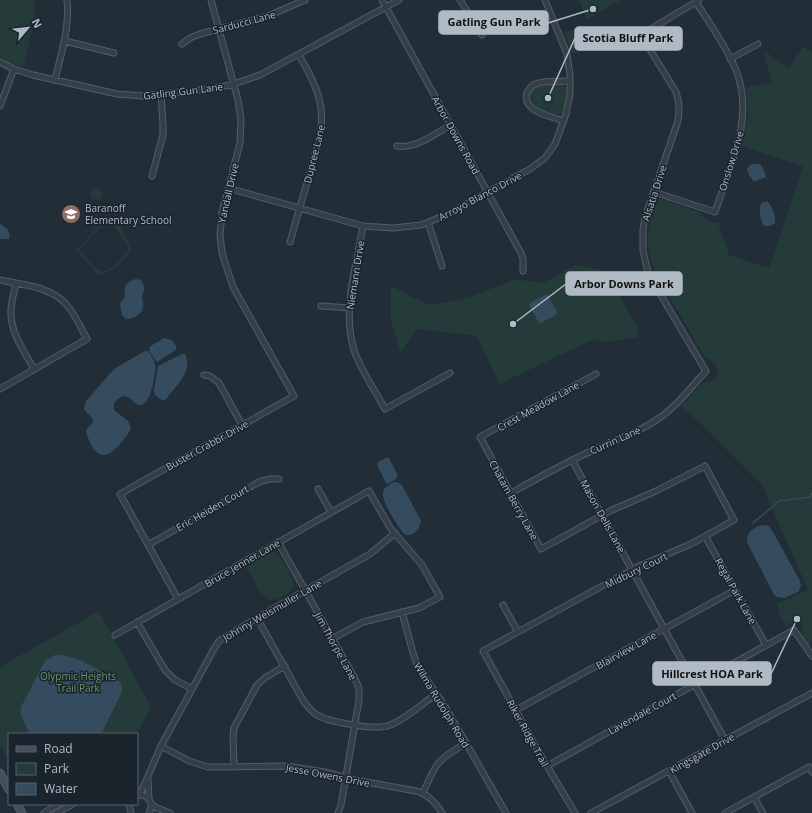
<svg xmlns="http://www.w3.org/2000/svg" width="812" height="813" viewBox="0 0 812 813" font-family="'Open Sans',sans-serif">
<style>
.green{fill:#243b3a;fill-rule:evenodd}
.water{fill:#354c5f}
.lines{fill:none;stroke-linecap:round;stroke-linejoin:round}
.stream{stroke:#354c5f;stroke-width:1.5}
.street-casing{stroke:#535d66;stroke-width:7}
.secondary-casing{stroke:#535d66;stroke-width:9}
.street{stroke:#353f49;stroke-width:5}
.secondary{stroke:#434f5c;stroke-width:7}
.labels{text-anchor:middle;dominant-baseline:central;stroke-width:3;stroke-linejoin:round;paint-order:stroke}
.street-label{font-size:10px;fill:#b0bac5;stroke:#1a242d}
.poi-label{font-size:10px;fill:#b0bac5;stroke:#1a242d;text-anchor:start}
.park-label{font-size:10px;fill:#68956d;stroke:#1a242d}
.leader{fill:none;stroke:#b0bac5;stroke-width:1.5}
.callout-dot{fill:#b0bac5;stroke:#1a242d;stroke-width:1.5}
.callout{fill:#b0bac5;stroke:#b0bac5;stroke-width:1.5}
.callout-label{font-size:11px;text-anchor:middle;font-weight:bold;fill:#111}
</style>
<rect width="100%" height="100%" fill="#212e38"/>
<path class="green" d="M0,0H35L34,20L24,67L11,63L0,56Z
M579,0H621L587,19Z
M577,27L586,50L572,54L564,33Z
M804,46L812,53V643L809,645C807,643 804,639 803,637C800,629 806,619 791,622L787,627L780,616L777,604L808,590L762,485L699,422L681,406L702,383L710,382L716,377L718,372L716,365L711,360L705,357L659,280L651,261L648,244V234L650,221L657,201L661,199L701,213L710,223H718L729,255L769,268L803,166L742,146L748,117L746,88L772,83L763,53L765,51L788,69Z
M539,85H563L566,88L563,112L557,115C543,110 533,111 530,94L535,87Z
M94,188H99L103,193V195L99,199L93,200L90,195V192Z
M110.5 209a4.5 4.5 0 1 1 9 0a4.5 4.5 0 1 1-9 0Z
M110,216L114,218L129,242L130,246V251C125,260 110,274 99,275L76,250L105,219ZM108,220L111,221L127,245L128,250C123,259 111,271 101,272L95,268L79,250Z
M576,265L606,271L637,327L638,337L605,342L592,340L499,384L477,336L418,329L400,352L391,321V286L428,305L468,298L513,280L533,281L543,283Z
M272,552L278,554L292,578L293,585C289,594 281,599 271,600L260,592L246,567Z
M99,611L151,707L136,734H9V761L0,745V667Z"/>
<path class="water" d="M751,164H760L764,170L766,177L754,182L749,175L747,169Z
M767,201C773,208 776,214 775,223L770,226H764C760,219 759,211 761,203Z
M0,224C7,228 11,231 9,239H0Z
M135,279L141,280C147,289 143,290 142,298C142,301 144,304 143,307C142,315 133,319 126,319L122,315L120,303L125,297C124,286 125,284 135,279Z
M545,295H548L557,312L556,315L540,323H539L529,305L530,303Z
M164,338L172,340L176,346V350L157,362L150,353L149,347Z
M145,351H148C150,355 155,360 155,365C156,374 151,403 141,405C132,407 129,386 114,403V410L128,421L131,428C129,434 124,439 120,444C102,465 93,453 86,432C86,427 92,426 93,422C93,415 87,415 84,409L86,401L114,369Z
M182,354H185C194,371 175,387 166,399L163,401L155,395L154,390L158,366Z
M386,458H389L398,476L396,479L388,484L386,483L377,465L378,462Z
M394,482L399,483L402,485L421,521C419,530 413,538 404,534C398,527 381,501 383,492C384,487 390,484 394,482Z
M764,525L769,526L773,532L800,581L801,586L798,592L785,598L776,597L773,593L747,542C746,532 755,526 764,525Z
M55,655C73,653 103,673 120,682L122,687V692L101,734H30L21,715V707L45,661Z"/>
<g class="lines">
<path class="stream" d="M753,523L779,501L810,497L812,493"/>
<g class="street-casing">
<path id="street" d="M382,0L521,253L523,258V271
M460,0L482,35
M65,41L114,53
M182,44L190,38L200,34L268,16L305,0
M730,59L758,44
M0,62L14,69L33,75L117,94L143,96L211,89L234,84L260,75L399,0
M55,80C61,53 70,28 67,0
M0,106L14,69
M563,121C551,116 522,112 527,93C529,89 532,85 536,84C544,80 561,82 570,81
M397,146C416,149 434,134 451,125
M152,176L163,135V125L161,94
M228,188L363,226L393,228L421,225L446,215L530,169L545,158L555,144L566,114L570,93V75L567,54L545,0
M654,192L715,212C730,167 755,118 736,70C726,46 710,24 696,2
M428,222L442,266
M363,226C356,266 342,311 354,350C361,371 375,390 385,409L450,373
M290,242L320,137C326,103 315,83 299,55
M0,280C22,285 50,286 66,304C75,314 81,328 87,339L0,389
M16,284C14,293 11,302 11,311C10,332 24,351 34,369
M321,306L349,308
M204,375L210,376L219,383L242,425
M572,460L725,740
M318,489L331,512
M511,493C536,479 561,465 587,453C613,440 643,432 666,413C681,401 693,385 706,371L653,282L648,272L643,251V230L645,217L677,124C680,113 680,103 676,92L641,35L699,0
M705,536L766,645
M278,542L354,677L359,688V700L341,805L338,813
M148,545L259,482L270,479H279
M178,599L120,494L294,396L233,287L222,253L220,235L222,212L240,143L241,119L238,100L211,0
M503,605L518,632
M402,612L413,653L418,667L446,708L506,813
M257,618L304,702C308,707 312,712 317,715C329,722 374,730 387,726C402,722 423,703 436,694
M137,622L165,670L175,680L192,689
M115,635L369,491L391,529L422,565L440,597L419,608L363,622L332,639
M516,710L735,590
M161,746L189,761L208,767L286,766L325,772L355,780L416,791C428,794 435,802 442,813
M547,766L612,730L794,630L812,656
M234,767L233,736L234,728L257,685L266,677L285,666
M669,771L692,813
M148,779L149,799
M423,793C436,763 437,760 466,743
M137,795L142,790L161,746L215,647L219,641L257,618L370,554L395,533
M137,795C148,794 155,803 149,813
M754,797L763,813
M129,804L131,813
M151,804L157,808L170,813
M44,813L59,804
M56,813L73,804
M575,813L537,749L483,651L637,567L691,544L734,520L705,466L656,491L610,511L541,549L480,437L596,374
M591,813L812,693
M725,813L809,767L812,772"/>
</g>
<g class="secondary-casing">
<path id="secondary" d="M0,773L9,790
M17,804L22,813"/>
</g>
<use href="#street" class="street"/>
<use href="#secondary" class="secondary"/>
</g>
<defs>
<g id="school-disc" transform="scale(1)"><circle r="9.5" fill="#8d6e63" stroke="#1a242d"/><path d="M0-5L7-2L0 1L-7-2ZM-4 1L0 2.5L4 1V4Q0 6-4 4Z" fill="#fff"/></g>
</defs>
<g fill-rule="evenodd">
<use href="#school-disc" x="71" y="214"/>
</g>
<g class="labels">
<g class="street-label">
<text transform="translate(244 22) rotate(-15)">Sarducci Lane</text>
<text transform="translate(183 91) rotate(-7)">Gatling Gun Lane</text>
<text transform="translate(456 135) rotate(61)">Arbor Downs Road</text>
<text transform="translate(314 154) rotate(-76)">Dupree Lane</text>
<text transform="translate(731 161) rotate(-73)">Onslow Drive</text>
<text transform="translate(228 193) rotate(-77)">Yandall Drive</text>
<text transform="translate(654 193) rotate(-72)">Alsatia Drive</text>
<text transform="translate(480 196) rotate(-28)">Arroyo Blanco Drive</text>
<text transform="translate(355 275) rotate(-81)">Niemann Drive</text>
<text transform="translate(538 406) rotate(-29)">Crest Meadow Lane</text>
<text transform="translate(615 440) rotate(-24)">Currin Lane</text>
<text transform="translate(207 445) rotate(-29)">Buster Crabbr Drive</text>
<text transform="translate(514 500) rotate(61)">Chatam Berry Lane</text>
<text transform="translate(212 508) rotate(-30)">Eric Heiden Court</text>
<text transform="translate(603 516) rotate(61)">Mason Dells Lane</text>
<text transform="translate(242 563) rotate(-30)">Bruce Jenner Lane</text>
<text transform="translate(636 570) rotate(-26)">Midbury Court</text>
<text transform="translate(736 591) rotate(61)">Regal Park Lane</text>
<text transform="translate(272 610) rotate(-30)">Johnny Weismuller Lane</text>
<text transform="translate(336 646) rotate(61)">Jim Thorpe Lane</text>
<text transform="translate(626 650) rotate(-29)">Blairview Lane</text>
<text transform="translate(442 705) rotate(59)">Wilma Rudolph Road</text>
<text transform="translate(642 713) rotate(-29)">Lavendale Court</text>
<text transform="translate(528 733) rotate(61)">Riker Ridge Trail</text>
<text transform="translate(702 753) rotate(-29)">Kingsgate Drive</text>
<text transform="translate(328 775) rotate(11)">Jesse Owens Drive</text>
</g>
<g class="poi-label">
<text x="85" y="208">Baranoff<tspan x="85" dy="12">Elementary School</tspan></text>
</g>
<g class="park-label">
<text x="78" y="676">Olypmic Heights<tspan x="78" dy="12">Trail Park</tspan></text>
</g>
</g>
<path class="leader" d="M593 9L548 23M548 98L575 38M513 324L566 284M797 619L771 674"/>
<g class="callout-dot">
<circle cx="593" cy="9" r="4"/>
<circle cx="548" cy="98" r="4"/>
<circle cx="513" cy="324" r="4"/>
<circle cx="797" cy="619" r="4"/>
</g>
<g class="callout">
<rect x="439" y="11" width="109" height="23" rx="4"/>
<rect x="575" y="27" width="107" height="23" rx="4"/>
<rect x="566" y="272" width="116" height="23" rx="4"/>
<rect x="653" y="662" width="118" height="23" rx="4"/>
</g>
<g class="callout-label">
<text x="494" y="26">Gatling Gun Park</text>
<text x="628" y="42">Scotia Bluff Park</text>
<text x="624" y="288">Arbor Downs Park</text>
<text x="712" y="678">Hillcrest HOA Park</text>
</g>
<rect x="8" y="733" width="130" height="72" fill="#1a242d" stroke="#56606a"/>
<rect x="16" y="746" width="20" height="6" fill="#434f5c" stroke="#56606a"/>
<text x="44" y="753" font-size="12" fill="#b0bac5">Road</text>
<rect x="16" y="763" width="20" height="12" fill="#243b3a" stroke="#56606a"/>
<text x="44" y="773" font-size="12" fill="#b0bac5">Park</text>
<rect x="16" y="783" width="20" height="12" fill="#354c5f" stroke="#56606a"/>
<text x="44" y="793" font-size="12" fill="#b0bac5">Water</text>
<g transform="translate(28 28) rotate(62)" stroke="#1a242d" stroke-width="3" paint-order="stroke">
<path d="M0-3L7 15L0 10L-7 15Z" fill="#b0bac5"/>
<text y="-6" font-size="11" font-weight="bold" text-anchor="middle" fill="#b0bac5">N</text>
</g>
</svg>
